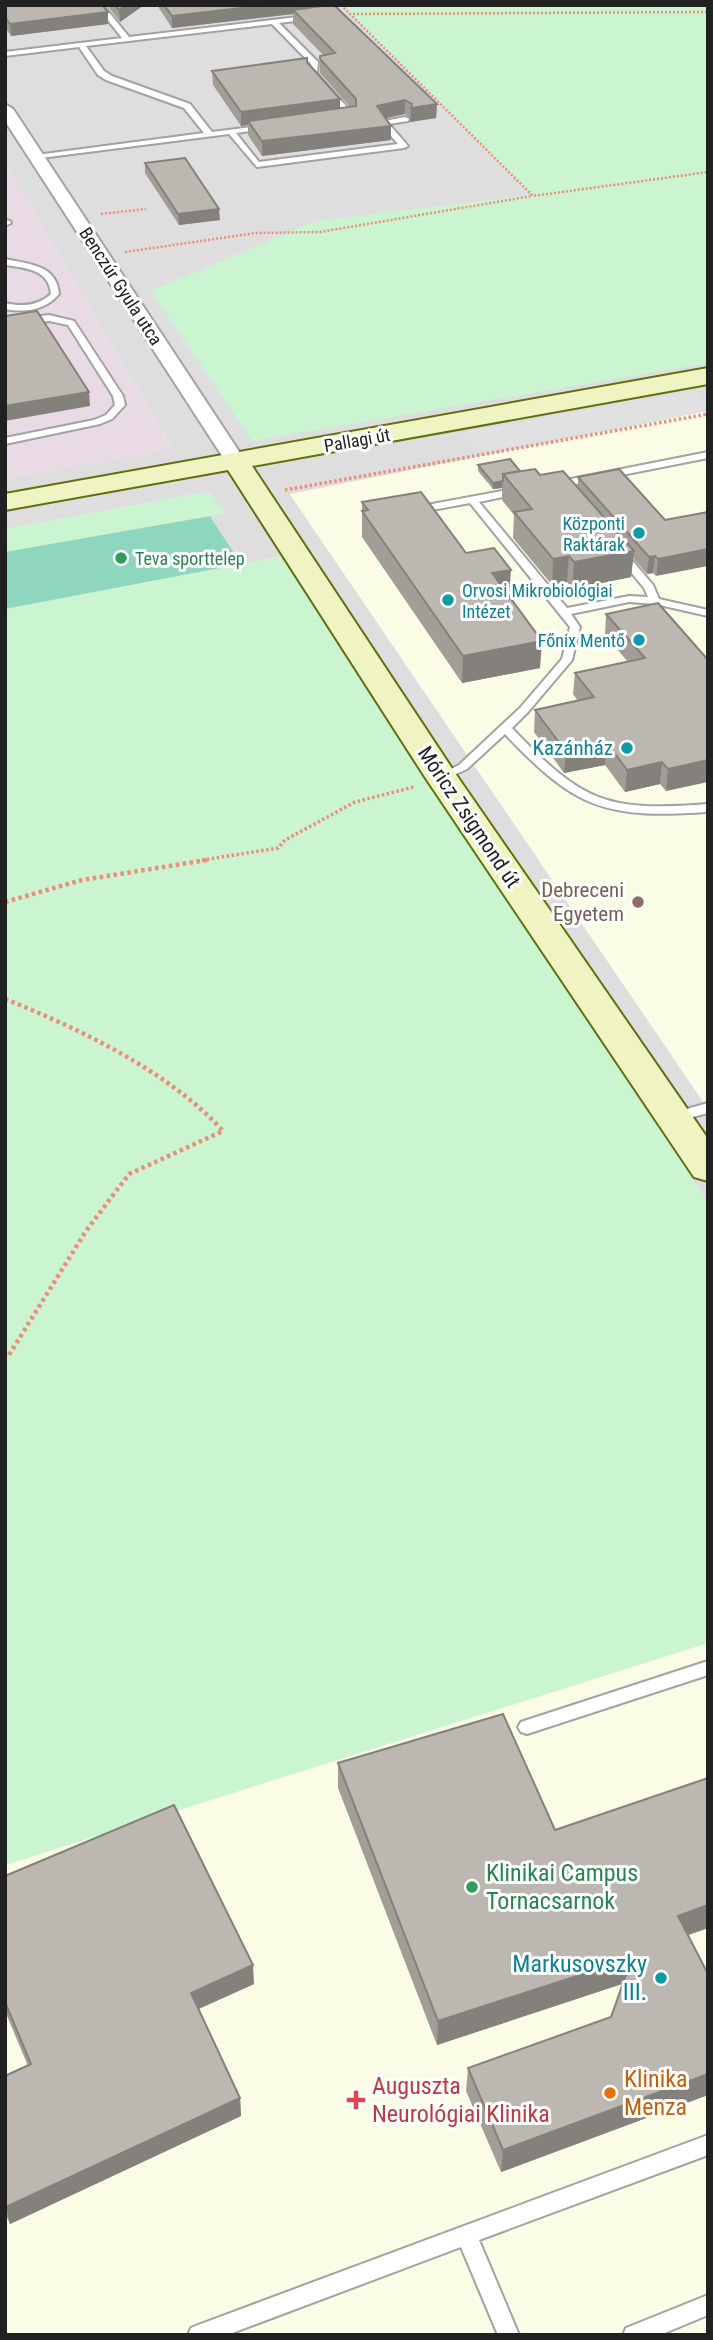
<svg xmlns="http://www.w3.org/2000/svg" width="713" height="2340" viewBox="0 0 713 2340" font-family="'Roboto Condensed',sans-serif">
<style>
.residential{fill:#dfdede}
.industrial{fill:#e8dbe5}
.education{fill:#fbfce5}
.park{fill:#caf5d0}
.pitch{fill:#8ed7be}
.parking{fill:#e1e1e1}
.lines{fill:none;stroke-linecap:round;stroke-linejoin:round}
.lane-casing{stroke:#a2a2a2;stroke-width:4}
.street-casing{stroke:#a2a2a2;stroke-width:4}
.secondary-casing{stroke:#616f10;stroke-width:4}
.path-far2{stroke:#ed8d7c;stroke-width:2.5;stroke-dasharray:2 2;stroke-linecap:butt}
.path-far1{stroke:#ed8d7c;stroke-width:3.5;stroke-dasharray:2.5 2.5;stroke-linecap:butt}
.path{stroke:#ed8d7c;stroke-width:4.5;stroke-dasharray:3.5 3.5;stroke-linecap:butt}
.lane{fill:#fff;fill-rule:evenodd}
.street{fill:#fff;fill-rule:evenodd}
.secondary{fill:#f0f4c2;fill-rule:evenodd}
.wall{fill:#a39d98}
.shaded-wall{fill:#84807c}
.building{fill:#bdb7b1;stroke:#84807c;stroke-width:2}
.culture-dot{fill:#0f9aa8;stroke:#fff;stroke-width:2.5}
.leisure-dot{fill:#2e9e5b;stroke:#fff;stroke-width:2.5}
.education-dot{fill:#8d6e63;stroke:#fff;stroke-width:2.5}
.food-dot{fill:#e8710a;stroke:#fff;stroke-width:2.5}
.health-dot{fill:#e0444e;stroke:#fff;stroke-width:2.5}
.labels{text-anchor:middle;dominant-baseline:central;stroke-width:6;stroke-linejoin:round;paint-order:stroke}
.far-street-label{font-size:18px;fill:#212121;stroke:#fff}
.far-culture-label{font-size:18px;fill:#0d838f;stroke:#fff;text-anchor:end}
.far-leisure-label{font-size:18px;fill:#27864d;stroke:#fff;text-anchor:start}
.culture-label{font-size:21px;fill:#0d838f;stroke:#fff;text-anchor:end}
.street-label{font-size:21px;fill:#212121;stroke:#fff}
.education-label{font-size:21px;fill:#785e54;stroke:#fff;text-anchor:end}
.near-leisure-label{font-size:24px;fill:#27864d;stroke:#fff;text-anchor:start}
.near-culture-label{font-size:24px;fill:#0d838f;stroke:#fff;text-anchor:end}
.near-food-label{font-size:24px;fill:#c56008;stroke:#fff;text-anchor:start}
.near-health-label{font-size:24px;fill:#be3a42;stroke:#fff;text-anchor:start}
</style>
<rect width="100%" height="100%" fill="#f0eee8"/>
<path class="residential" d="M5,5H708V411L290,495L708,1109V1202L285,556L241,564L210,516L224,513L211,494L201,493L5,529V478L172,449L5,163Z"/>
<path class="industrial" d="M5,163L172,450L5,478Z"/>
<path class="education" d="M708,411V1109L290,494Z
M708,1643V2335H5V1865Z"/>
<path class="park" d="M341,5H708V363L252,441L151,291L316,221L532,195Z
M202,493L212,494L224,513L5,552V529Z
M284,556L708,1202V1643L5,1865V609Z"/>
<path class="pitch" d="M210,516L241,564L5,609V552Z"/>
<path class="parking" d="M694,391L708,405V411L477,452L462,433Z"/>
<g class="lines">
<g class="lane-casing">
<path id="lane" d="M96,5H103L129,37L314,15L311,19L279,23L318,62L317,74L354,115V119H348L310,76L311,64L272,24L86,46L104,71L112,76L190,104L212,132L269,125L270,127L266,129L236,133L259,162L398,144L379,122L405,117L409,119L408,121L389,124L408,146L404,148L257,167L229,134L33,159L32,157L36,155L204,133L184,108L106,80L98,75L79,47L5,56V52L122,38Z
M5,220L10,221L11,223L5,226Z
M5,259C29,264 57,265 59,294C46,310 25,313 5,309V303C22,307 38,306 51,294C49,269 25,268 5,265Z
M49,315L74,321L123,396L125,405L112,419L100,424L5,444V438L94,420L106,415L115,405L113,396L68,325L49,321L5,327V321Z
M708,452V458L556,488L551,485L556,482Z
M518,488L523,491L522,493L479,502L567,608L629,596L648,597L644,588L616,554L621,551L625,552L653,585L659,599L708,610V616L655,604L629,602L571,614L580,627L572,660L528,712L512,728C582,802 606,812 708,804V812C605,819 576,809 505,734L467,769L441,781L435,777L459,765L520,708L562,659L570,627L470,503L416,513L411,510L416,507Z
M708,1103V1113L674,1122L667,1117L669,1114Z
M708,1661V1675L527,1734L521,1732L518,1727L521,1722L527,1720Z
M708,2135V2155L479,2240L519,2335H498L461,2247L227,2335H188L191,2328L198,2325Z
M708,2295V2315L660,2335H623L626,2328Z"/>
</g>
<g class="street-casing">
<path id="street" d="M5,104L13,109L246,462L243,466H229L226,462L5,121Z"/>
</g>
<g class="secondary-casing">
<path id="secondary" d="M708,368V384L252,466L457,776L708,1139V1181L694,1177L425,777L228,470L5,510V494Z"/>
</g>
<path class="path-far2" d="M341,5L533,196L708,172
M349,14L708,12
M101,214L146,209
M125,252L256,233L320,232L532,196"/>
<path class="path-far1" d="M285,490L708,414
M197,861L278,848L285,840L355,802L414,787"/>
<path class="path" d="M5,902L82,880L207,860
M5,999C78,1028 170,1072 223,1131L129,1174L86,1231L9,1355L5,1356"/>
<use href="#lane" class="lane"/>
<use href="#street" class="street"/>
<use href="#secondary" class="secondary"/>
</g>
<path class="wall" d="M5,5L108,24L11,36L5,27Z
M107,5H144L120,22Z
M157,5H325L437,104L436,118L410,122V118L405,114L386,118L391,140L262,156L248,135V125L241,126L213,85L212,71L307,62L340,99V108L350,107L320,73V56L323,55L293,24V14L172,28Z
M145,163L220,220L179,225L145,173Z
M478,465L540,475L578,487V477L665,520L656,576L653,573L647,574L633,558L631,577L572,589L567,582L552,585L513,538L514,515L502,500V488L493,489L478,471Z
M362,502L466,553L509,596L540,668L462,683L362,537Z
M606,614L708,660L666,791L660,784L625,792L605,765L564,773L534,732L535,710L578,701L573,694L575,673L628,662L605,635Z
M338,1763L555,1830L708,1778V1928L688,1935L708,1974V2095L501,2172L466,2091L468,2068L611,2017L622,1984L437,2045L338,1788Z
M5,1876L254,1984L198,2009L240,2098L241,2116L10,2224L5,2213V2076L28,2066L5,2011Z"/>
<path class="shaded-wall" d="M126,5H144L120,22L119,10Z
M268,5H325L293,10V14L172,28V16Z
M108,12V24L11,36L10,24Z
M340,99V113L248,121V125L241,126V112Z
M405,100V114L377,120V106Z
M437,104L436,118L410,122L411,108Z
M391,126V140L262,156V141Z
M219,209L220,220L179,225L178,214Z
M89,392L90,406L5,421V406Z
M503,481L502,488L493,489V483Z
M708,549V566L656,576L658,559Z
M634,551L631,577L572,589L574,562Z
M569,556L567,582L552,585L553,559Z
M655,556L653,573L647,574L649,557Z
M511,570L509,596L490,600L492,573Z
M542,641L540,668L462,683L463,656Z
M607,743L605,765L564,773L566,752Z
M708,760V782L666,791L668,769Z
M662,762L660,784L625,792L627,770Z
M708,1905V1928L674,1940L678,1916Z
M632,1958L628,1982L437,2045L438,2021Z
M253,1965L254,1984L192,2012L191,1993Z
M708,2074V2095L501,2172L503,2150Z
M240,2098L241,2116L10,2224L6,2207Z"/>
<path class="building" d="M5,5H102L108,12L10,24L5,17Z
M115,5H126L119,10Z
M164,5H268L172,16Z
M329,5H334L437,104L411,108L412,104L405,100L377,106L391,126L262,141L248,121L356,106V99L320,59V56L335,53L293,10Z
M307,58V62L340,99L241,112L212,71Z
M185,158L219,209L178,214L145,163Z
M37,311L89,392L5,406V316Z
M510,459L520,471L503,474V481L493,483L478,465Z
M535,469L540,475L563,471L634,551L574,562L569,556L553,559L514,512L532,509L503,474Z
M619,469L665,520L708,512V549L658,559L655,556L649,557L578,477Z
M421,492L466,553L494,548L511,570L492,573L542,641L463,656L362,511L368,510L362,502Z
M658,603L708,660V760L668,769L662,762L627,770L607,743L566,752L535,710L594,697L575,673L645,658L606,614Z
M503,1714L555,1830L708,1778V1905L678,1916L708,1974V2074L503,2150L468,2068L611,2017L632,1958L438,2021L338,1763Z
M174,1805L253,1965L191,1993L240,2098L6,2207L5,2076L31,2064L5,2002V1876Z"/>
<g class="culture-dot">
<circle cx="639" cy="533" r="7"/>
<circle cx="448" cy="600" r="7"/>
<circle cx="639" cy="640" r="7"/>
<circle cx="627" cy="748" r="7"/>
<circle cx="661" cy="1978" r="7"/>
</g>
<g class="leisure-dot">
<circle cx="121" cy="558" r="7"/>
<circle cx="472" cy="1887" r="7"/>
</g>
<circle class="education-dot" cx="638" cy="902" r="7"/>
<circle class="food-dot" cx="610" cy="2093" r="7"/>
<path class="health-dot" d="M352.5 2089.5h7v7h7v7h-7v7h-7v-7h-7v-7h7z"/>
<g class="labels">
<g class="far-street-label">
<text transform="translate(121 286) rotate(57)">Benczúr Gyula utca</text>
<text transform="translate(357 440) rotate(-10)">Pallagi út</text>
</g>
<g class="far-culture-label">
<text x="625" y="523">Központi<tspan x="625" dy="21">Raktárak</tspan></text>
<text x="462" y="590" text-anchor="start">Orvosi Mikrobiológiai<tspan x="462" dy="21">Intézet</tspan></text>
<text x="625" y="640">Főnix Mentő</text>
</g>
<g class="far-leisure-label">
<text x="135" y="558">Teva sporttelep</text>
</g>
<g class="culture-label">
<text x="613" y="748">Kazánház</text>
</g>
<g class="street-label">
<text transform="translate(469 817) rotate(56)">Móricz Zsigmond út</text>
</g>
<g class="education-label">
<text x="624" y="890">Debreceni<tspan x="624" dy="24">Egyetem</tspan></text>
</g>
<g class="near-leisure-label">
<text x="486" y="1873">Klinikai Campus<tspan x="486" dy="28">Tornacsarnok</tspan></text>
</g>
<g class="near-culture-label">
<text x="647" y="1964">Markusovszky<tspan x="647" dy="28">III.</tspan></text>
</g>
<g class="near-food-label">
<text x="624" y="2079">Klinika<tspan x="624" dy="28">Menza</tspan></text>
</g>
<g class="near-health-label">
<text x="372" y="2086">Auguszta<tspan x="372" dy="28">Neurológiai Klinika</tspan></text>
</g>
</g>
<rect width="713" height="2340" fill="none" stroke="#212121" stroke-width="14"/>
</svg>
